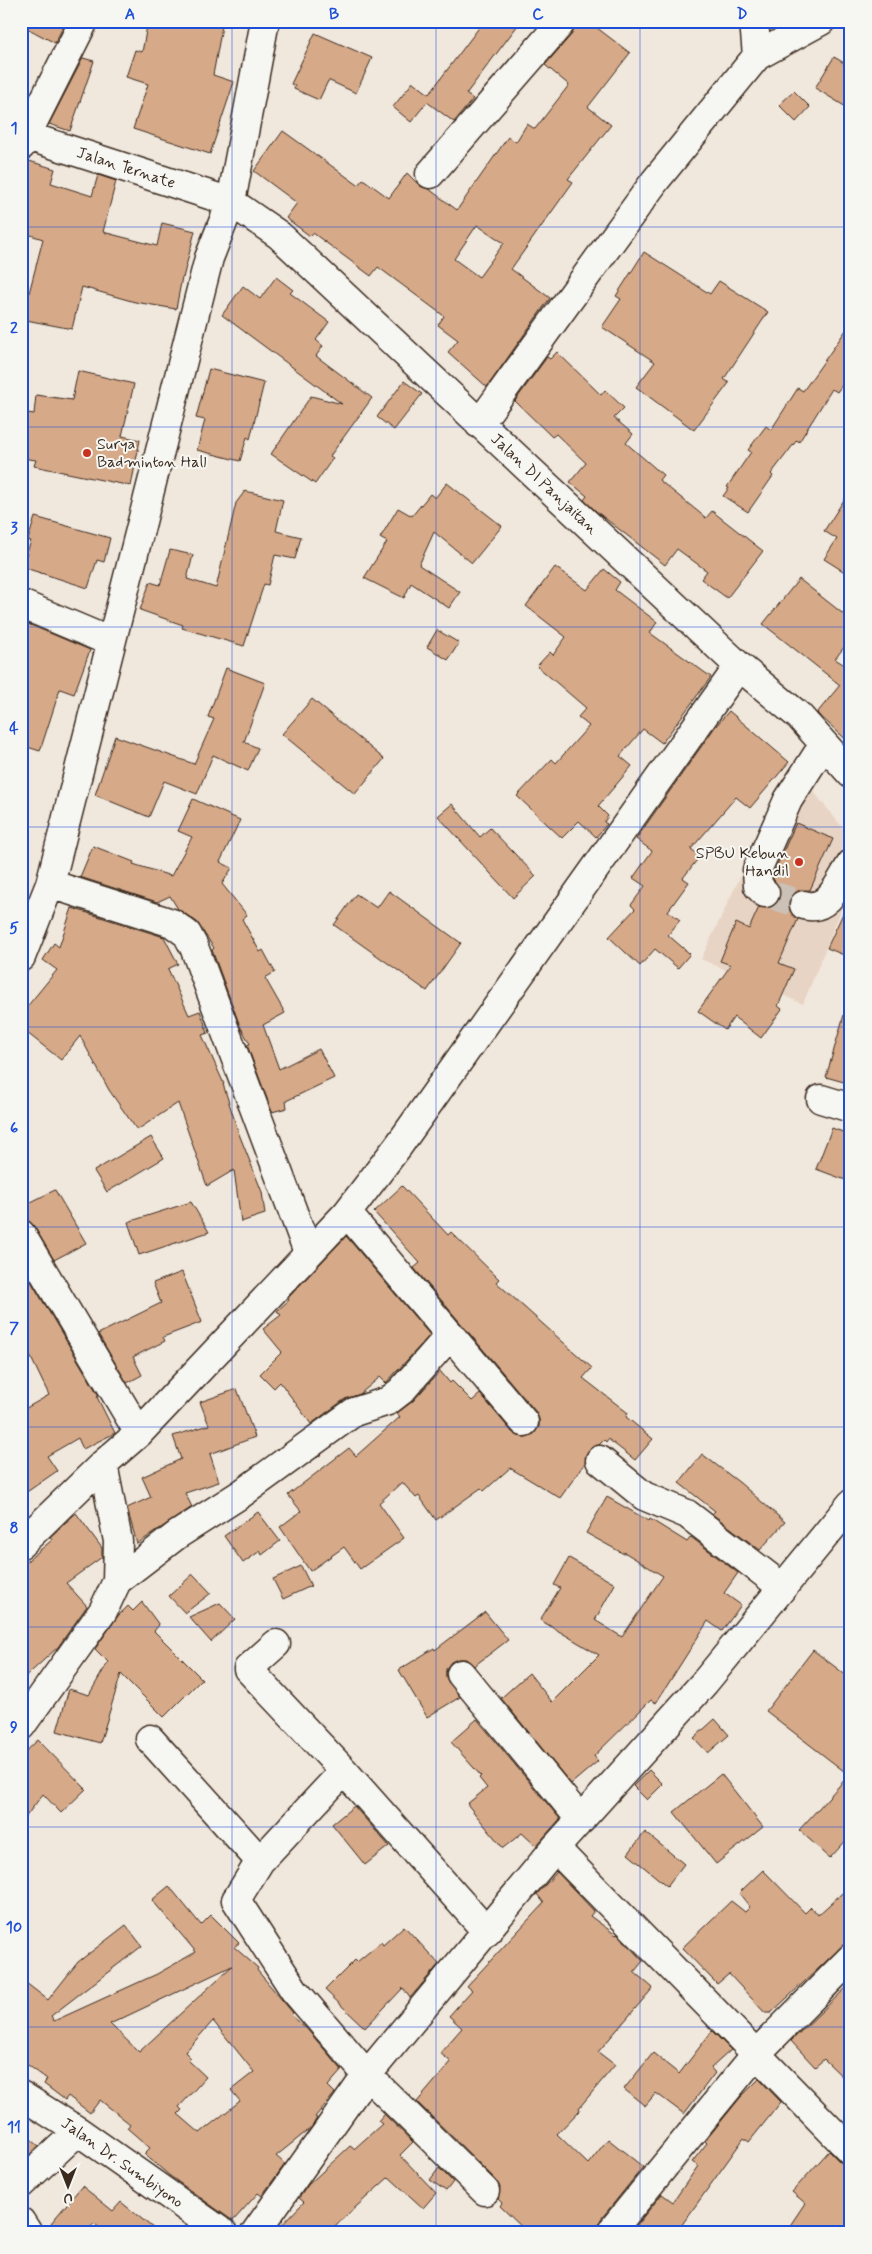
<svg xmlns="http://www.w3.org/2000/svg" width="872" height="2254" viewBox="0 0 872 2254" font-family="Mynerve,sans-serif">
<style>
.built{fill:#e8d4c4}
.building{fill:#d6a988;stroke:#3b2a1e;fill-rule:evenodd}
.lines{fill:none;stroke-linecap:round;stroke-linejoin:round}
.minor-tunnel{stroke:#ccc1b7;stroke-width:28;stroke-dasharray:28 14;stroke-linecap:butt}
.minor-casing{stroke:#3b2a1e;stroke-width:31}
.minor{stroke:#f6f6f2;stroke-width:28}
.grid{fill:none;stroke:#1d4ed8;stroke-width:1;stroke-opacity:0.55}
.poi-dot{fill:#c8321e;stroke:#f6f6f2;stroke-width:2}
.labels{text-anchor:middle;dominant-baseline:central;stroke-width:4;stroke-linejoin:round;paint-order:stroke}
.street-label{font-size:16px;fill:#3b2a1e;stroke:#f6f6f2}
.poi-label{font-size:16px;fill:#3b2a1e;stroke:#f6f6f2;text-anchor:start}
.neatline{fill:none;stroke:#1d4ed8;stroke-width:2}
.grid-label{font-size:16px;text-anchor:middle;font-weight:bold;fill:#1d4ed8}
</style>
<rect width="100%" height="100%" fill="#f0e7dd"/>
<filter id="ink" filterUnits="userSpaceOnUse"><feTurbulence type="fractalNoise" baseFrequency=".02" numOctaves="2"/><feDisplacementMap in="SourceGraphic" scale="10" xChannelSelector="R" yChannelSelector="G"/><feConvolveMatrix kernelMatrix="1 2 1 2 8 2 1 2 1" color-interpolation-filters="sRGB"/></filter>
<g filter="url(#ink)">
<path class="built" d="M793,766L851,838V886L803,1004L701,959Z"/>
<path class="building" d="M21,21H66L55,43L21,25Z
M148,21H223L213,75L234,82L210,154L133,129L148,84L126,77L135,50L142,52Z
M484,21H521L466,94L473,99L454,122L427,102L411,122L393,107L413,82L429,94Z
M576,21H588L630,53L588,107L611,125L568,179L573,182L511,269L550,298L487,387L448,352L458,340L438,325L444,316L378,267L371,276L313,233L310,236L286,218L297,203L254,171L283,131L358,185L363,179L389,198L407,173L420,186L429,189L457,210L508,137L516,142L527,124L535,129L569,85L545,65L572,34ZM477,225L504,243L479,277L454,259Z
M315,33L372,58L356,93L330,81H328L319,100L294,89L295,86L291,84Z
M834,57L851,67V110L815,88Z
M83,58L94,61L70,131L49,124Z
M794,91L810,107L796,122L779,105Z
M26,160L55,169L51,183L92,196L98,175L116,181L103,232L157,246L162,223L195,231L183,278L182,277L176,309L135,302L82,287L72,329L21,319L24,292L29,293L43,239L21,232V162Z
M644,252L710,294L719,281L768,312L724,379L729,383L694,430L636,387L655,362L602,327L621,299L616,296Z
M276,277L293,290L290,293L329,322L316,340L323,346L316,356L372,398L330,456L333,458L315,484L271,454L311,396L342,404L222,315L243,286L260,299Z
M851,323V373L837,392L832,389L799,442L797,440L771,474L773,476L748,512L723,496L729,488L727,487L751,452L748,450L766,426L771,430L798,388L803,391Z
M557,352L601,395L605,390L624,408L614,418L633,434L626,443L663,475L659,480L706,518L712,511L763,551L727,598L701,579L707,571L677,549L665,565L597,512L584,500L587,496L570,482L586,463L556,434L552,437L515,401L547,357L550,359Z
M209,369L264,383L250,439L247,437L240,461L197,450L205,420L196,418Z
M78,371L134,384L122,436L140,440L131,486L34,466L36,460L21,458V412L34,414L36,395L72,400Z
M404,381L422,394L394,430L377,417Z
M447,483L502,526L472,563L434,532L419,565L460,592L449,608L411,583L404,598L364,578L387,542L380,538L398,508L412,516L430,494L435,498Z
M851,489V576L824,559L837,539L824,531Z
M245,491L283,500L276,531L301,537L295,559L275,555L268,585L264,584L244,646L182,628L183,625L140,610L150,582L160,585L170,550L193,555L187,579L216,588L236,503Z
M35,517L110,538L104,562L97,560L88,588L22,567L31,541L28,540Z
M555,567L587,590L604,569L620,582L615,590L657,622L650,633L711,677L662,743L643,729L620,756L632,766L598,806L608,816L604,822L607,824L596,837L579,821L562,838L517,796L552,759L556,763L589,726L578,717L586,708L537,666L550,652L553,655L566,637L526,606Z
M799,579L851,620V638L835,659L851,669V744L817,713L840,685L763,624Z
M21,621L90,650L74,694L60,689L40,751L21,745Z
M437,630L459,643L448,660L427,647Z
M226,668L265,683L244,742L258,748L248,771L213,755L197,794L164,781L149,817L95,795L115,736L194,764L214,719L208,717Z
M312,699L384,759L355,794L282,734Z
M729,711L789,762L750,808L736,797L691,849L700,856L683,878L689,882L668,911L680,920L668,935L690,954L678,968L655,949L640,966L609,937L635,909L631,905L645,886L633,878L652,851L636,839L715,727Z
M193,799L240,820L220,862L232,868L222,884L247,915L242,919L260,952L263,950L275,972L265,978L285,1013L263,1025L279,1069L319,1049L334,1078L286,1101L287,1108L272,1112L247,1045L250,1044L240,1026L212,950L214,948L197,922L178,909L170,896L157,902L80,877L93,846L134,862L133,864L171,876L192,837L178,831Z
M452,804L480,837L490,828L536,876L513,898L438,816Z
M796,823L833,839L810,890L798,891L792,895L789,902L790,911L798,919L779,963L794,969L778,1006L782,1009L761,1038L734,1017L725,1030L698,1011L731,965L720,961L736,923L749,929L759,907L770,908L776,904L780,898V888L773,879V874Z
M389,891L461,943L427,991L334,925L356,894L377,908Z
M851,896V958L827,948Z
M72,908L164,937L178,964L168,969L189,1015L200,1011L208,1033L202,1035L224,1084H223L239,1134L262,1192L265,1214L241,1222L234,1170L207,1186L178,1103L137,1130L109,1090L80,1036L61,1060L21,1028V1014L57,970L43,960L54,943L59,947Z
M846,1008H851V1084L826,1077Z
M832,1128L851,1135V1182L816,1169Z
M151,1137L164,1158L107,1192L94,1171Z
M402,1186L448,1235L451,1232L499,1279L496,1282L592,1368L583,1378L628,1413L626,1417L653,1439L635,1460L608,1439L606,1442L604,1440L599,1445L594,1446L588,1451L585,1463L560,1498L510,1468L484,1491L481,1488L436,1520L419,1496L416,1498L402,1482L379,1503L404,1538L360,1569L344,1547L310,1571L280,1527L301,1511L288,1495L349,1448L356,1456L400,1417L397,1413L413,1401L440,1371L450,1383L452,1381L472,1401L480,1394L512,1432L518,1436L526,1437L534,1434L539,1427V1419L536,1412L414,1268L420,1263L374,1212Z
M55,1190L86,1243L54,1260L34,1226L29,1221L23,1219L21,1207Z
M191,1202L209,1232L139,1255L128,1222Z
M346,1236L430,1335L386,1383L380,1377L360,1394L345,1399L311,1424L280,1382L274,1388L260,1374L282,1352L263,1329L281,1315L277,1311L289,1300L288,1298Z
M182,1272L202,1322L163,1337L165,1341L133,1357L142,1375L127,1383L98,1334L161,1303L153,1283Z
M29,1278L99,1396L97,1397L115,1433L83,1449L78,1438L47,1456L57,1471L21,1496V1411L49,1395L21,1337V1282Z
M237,1389L255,1437L210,1454L219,1482L185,1493L192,1507L137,1544L127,1508L151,1497L142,1477L181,1459L173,1436L209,1425L200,1402Z
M702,1454L740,1483L785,1522L760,1550L712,1514L715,1511L679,1483Z
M607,1497L649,1521L650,1519L687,1542L691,1537L738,1573L724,1593L741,1605L722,1631L708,1621L656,1703L651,1700L594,1756L598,1761L571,1784L501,1698L529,1673L552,1702L599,1655L540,1620L560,1588L554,1585L569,1558L615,1584L595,1620L622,1637L663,1576L624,1552V1554L586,1533Z
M258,1512L280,1541L262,1555L260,1551L243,1563L224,1536Z
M76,1513L102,1548V1557L66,1583L87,1606L58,1647L21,1681V1566L52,1540L50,1537Z
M301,1566L311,1586L283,1599L273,1579Z
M193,1574L211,1593L185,1613L169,1596Z
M142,1602L159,1625L154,1631L202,1679L164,1717L121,1674L100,1743L57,1731L69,1689L89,1695L108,1662L95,1649L118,1616L128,1606L133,1611Z
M220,1603L235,1619L211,1642L189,1617Z
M485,1612L508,1640L474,1666L466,1659H458L451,1662L446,1669V1677L460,1697L427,1717L399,1670L434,1648L435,1650Z
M813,1650L851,1679V1835L830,1858L799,1830L849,1775L766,1711Z
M477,1719L560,1819L536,1846L522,1833L503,1848L467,1804L487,1788L479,1778L481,1776L451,1742Z
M715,1719L729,1735L708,1753L694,1738Z
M38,1740L86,1789L61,1813L43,1794L21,1823V1756Z
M649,1770L663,1784L647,1800L633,1786Z
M721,1774L763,1827L716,1864L674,1812Z
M354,1806L389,1846L365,1865L332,1824Z
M645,1832L684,1864L667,1886L628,1854Z
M763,1870L805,1913L811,1907L818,1915L851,1885V1938L771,2013H765L729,1974L717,1984L682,1948L731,1901L745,1912L750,1907L739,1893Z
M557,1872L594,1911L590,1916L616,1935L617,1934L643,1961L634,1972L653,1988L598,2052L615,2065L579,2108L580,2110L557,2134L588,2164L608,2139L643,2167L601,2219L598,2226V2233H528L500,2206L502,2203L498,2199L500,2187L496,2180L417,2102L451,2062L440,2053L462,2028L449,2016L472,1990L467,1986L544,1903L537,1894Z
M169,1886L201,1925L211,1915L239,1943L234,1947L258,1968L257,1970L293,2013L291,2015L306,2028L342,2070L328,2086L335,2093L315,2117L317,2118L311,2128L276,2156L285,2164L263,2194L262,2196L258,2193L233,2221L170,2176L144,2154L150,2148L127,2128L130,2124L100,2100L90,2113L68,2096L65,2100L44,2084L47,2079L21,2060V1979L48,2000L78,1962L126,1925L142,1946L51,2016L54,2021L157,1974L196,1952L152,1900ZM232,1966L139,2052L110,2024ZM213,2021L254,2072L231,2090L240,2101L200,2133L178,2114L182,2110L179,2107L206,2077L188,2060L191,2058L185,2052Z
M404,1926L439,1964L410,1998L403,1988L365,2028L325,1990L355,1960L357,1962L381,1942L383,1945Z
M851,1983V2085L824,2059L815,2067L791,2041Z
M712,2031L731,2050L711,2068L715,2073L684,2114L656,2093L645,2106L624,2089L653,2053L679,2074Z
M759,2079L781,2102L749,2142L744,2138L676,2233H630L662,2194L673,2202L698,2166L692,2162L707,2143L705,2141L740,2098Z
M384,2114L413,2142L400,2155L436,2193L423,2208L389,2177L327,2233H274L304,2202L299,2198L308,2185L350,2146L354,2149L382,2124L378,2121Z
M21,2131L39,2146L21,2162Z
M829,2151L840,2162L851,2166V2233H785L805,2203L792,2192Z
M439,2168L453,2182L446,2191L430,2180Z
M82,2186L113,2211L121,2202L159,2233H105L94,2223L86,2233H63L51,2223Z"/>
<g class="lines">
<path class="minor-tunnel" d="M765,893L804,905"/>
<g class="minor-casing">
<path id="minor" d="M754,21L757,56
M21,134L231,202L279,235L739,666L799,716L851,774
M21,146L84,21
M430,174L560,24V21
M479,424L655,181L757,56L821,21
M21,604L111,642
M50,884L172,923L187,934L194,947L308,1252
M765,893L758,886L757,870L788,800L824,744
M804,905C828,913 840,881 851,864
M21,957L50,884L209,258L231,202L265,21
M821,1099L851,1108
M347,1213L524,1422
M21,1234L139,1433
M600,1460L644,1496L687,1514L782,1587
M21,1544L103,1464L139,1433L347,1213L399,1145L739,666
M117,1581L177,1535L241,1494L354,1412L388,1401L401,1391L450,1335
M276,1644L248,1669L344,1771
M461,1674L581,1820
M21,1726L103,1611L117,1581L118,1541L103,1464
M150,1739L260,1861
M555,1848L851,2151
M21,2095L78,2131L223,2233
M21,2184L78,2131
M485,2191L367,2075L294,1990L236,1900L260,1861L344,1771L487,1932
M21,2222L28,2233
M613,2229L756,2054L851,1958
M255,2233L367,2075L555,1848L705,1682L851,1504"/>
</g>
<use href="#minor" class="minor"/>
</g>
</g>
<path class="grid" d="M232,21V2233M436,21V2233M640,21V2233M21,227H851M21,427H851M21,627H851M21,827H851M21,1027H851M21,1227H851M21,1427H851M21,1627H851M21,1827H851M21,2027H851"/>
<g class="poi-dot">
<circle cx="87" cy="453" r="5"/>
<circle cx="799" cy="862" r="5"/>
</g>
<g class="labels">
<g class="street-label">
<text transform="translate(126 168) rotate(18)">Jalan Ternate</text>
<text transform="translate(544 484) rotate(43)">Jalan DI Panjaitan</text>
<text transform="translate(122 2163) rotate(35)">Jalan Dr. Sumbiyono</text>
</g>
<g class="poi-label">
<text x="97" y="444">Surya<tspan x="97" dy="18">Badminton Hall</tspan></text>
<text x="789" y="853" text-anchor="end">SPBU Kebun<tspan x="789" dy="18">Handil</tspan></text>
</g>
</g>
<rect width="872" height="2254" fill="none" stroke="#f6f6f2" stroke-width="55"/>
<g transform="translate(68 2186) rotate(180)" stroke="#f6f6f2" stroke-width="4" paint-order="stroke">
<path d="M0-4L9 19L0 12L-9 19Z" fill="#3b2a1e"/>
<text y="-8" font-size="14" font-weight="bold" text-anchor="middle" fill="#3b2a1e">U</text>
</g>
<rect x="28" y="28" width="816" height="2198" class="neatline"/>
<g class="grid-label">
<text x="130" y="19">A</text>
<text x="334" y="19">B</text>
<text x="538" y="19">C</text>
<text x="742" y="19">D</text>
<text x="14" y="133">1</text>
<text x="14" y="333">2</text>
<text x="14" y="533">3</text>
<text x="14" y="733">4</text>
<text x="14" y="933">5</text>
<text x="14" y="1133">6</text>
<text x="14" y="1333">7</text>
<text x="14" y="1533">8</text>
<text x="14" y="1732">9</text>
<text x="14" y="1932">10</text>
<text x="14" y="2132">11</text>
</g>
</svg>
